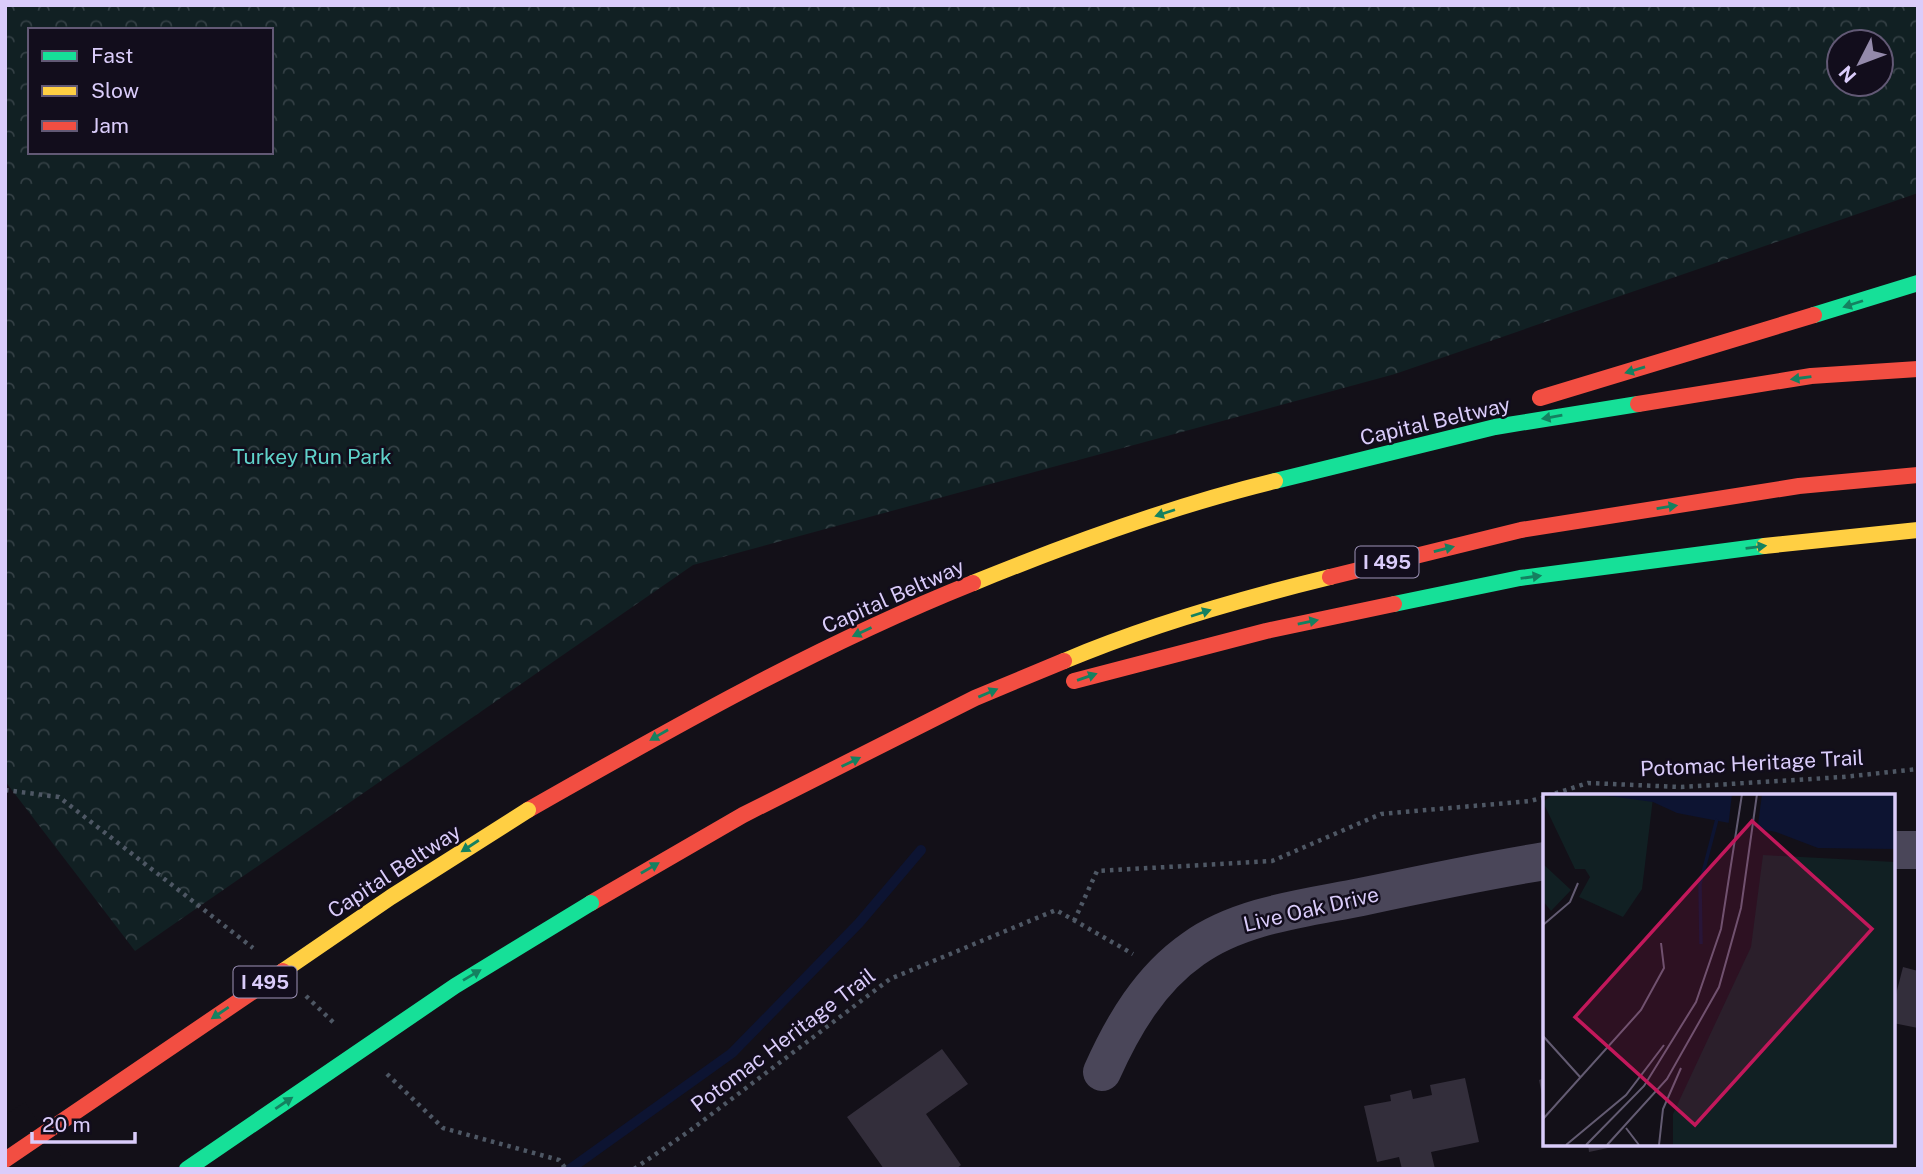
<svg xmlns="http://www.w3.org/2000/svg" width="1923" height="1174" viewBox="0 0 1923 1174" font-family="'Public Sans',sans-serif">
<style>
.park{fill:url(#park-crowns);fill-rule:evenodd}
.pier{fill:#131018}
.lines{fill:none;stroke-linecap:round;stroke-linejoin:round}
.stream{stroke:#0d1432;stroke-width:10}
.building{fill:#332e3b}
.path{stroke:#4e5764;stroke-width:4.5;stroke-dasharray:3.5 5;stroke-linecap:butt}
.street{stroke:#4a4659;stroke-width:38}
.fast{stroke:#16e098;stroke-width:16}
.slow{stroke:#ffcf43;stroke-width:16}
.jam{stroke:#f24e42;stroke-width:16}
.fast-bridge{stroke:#16e098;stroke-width:16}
.slow-bridge{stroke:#ffcf43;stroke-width:16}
.jam-bridge{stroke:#f24e42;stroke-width:16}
.oneway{fill:#148160}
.labels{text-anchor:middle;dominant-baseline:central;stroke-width:5;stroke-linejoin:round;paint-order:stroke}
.shield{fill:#120d1c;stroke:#9e93b7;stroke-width:2}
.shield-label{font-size:19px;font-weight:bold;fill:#daccfa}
.street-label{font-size:21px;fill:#daccfa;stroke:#120d1c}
.park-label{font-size:21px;fill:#60d3cb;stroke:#120d1c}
.inset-river{fill:none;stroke:#0d1432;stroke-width:3.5}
.inset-road{fill:none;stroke:#635b72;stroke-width:2}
.view{fill:#c2185b;fill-opacity:0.15;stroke:#c2185b;stroke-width:3.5}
.inset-edge{fill:none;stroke:#daccfa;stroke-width:3.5}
</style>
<defs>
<pattern id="park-crowns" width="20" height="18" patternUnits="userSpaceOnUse" patternTransform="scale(1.75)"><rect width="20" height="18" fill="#112023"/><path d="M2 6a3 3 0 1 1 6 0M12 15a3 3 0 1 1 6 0" fill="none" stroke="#333f44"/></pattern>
</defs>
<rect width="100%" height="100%" fill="#131018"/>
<path class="park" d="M5,5H1918V193L1395,374L693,565L135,951L5,781ZM30,30H271V152H30ZM1839,42H1881V84H1839Z"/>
<path class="pier" d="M25,1102L68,1167V1169H5V1115Z"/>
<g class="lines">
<path class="stream" d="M570,1169L732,1053L859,923L921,850"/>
</g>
<path class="building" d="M1903,967L1918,971V1028L1893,1023V1006Z
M942,1049L968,1084L926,1114L961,1165L956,1169H884L847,1117Z
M1465,1078L1479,1142L1431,1152L1435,1169H1402L1399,1157L1377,1162L1364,1106L1391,1101L1390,1095L1411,1090L1413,1099L1432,1095L1430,1085Z
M1545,1078V1105H1544L1539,1080Z
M1588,1144H1622V1145L1589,1152Z"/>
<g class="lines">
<path class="path" d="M5,790L59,797L253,948
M1547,796L1588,783L1681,787L1843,777L1918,769
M1074,921L1097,871L1272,861L1381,814L1530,801L1545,797
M306,996L335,1024
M387,1074L443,1128L559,1160L566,1169
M634,1169L688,1132L890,979L1056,910L1133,954"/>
<path class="street" d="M1893,850H1918
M1102,1072C1123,1025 1150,979 1193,949C1240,915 1306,908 1361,897C1422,884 1483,871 1545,861"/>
<path class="fast" d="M1814,315L1918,283
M1275,481L1495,427L1638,404
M1394,604L1520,578L1764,546"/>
<path class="slow" d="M1764,546L1918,530
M973,583C1071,543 1172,506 1275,481
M1064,661C1149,625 1240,599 1330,577"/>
<path class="jam" d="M1540,398L1814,315
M1638,404L1811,376L1918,369
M1330,577L1521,530L1799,486L1918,475
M1074,681L1266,631L1394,604
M528,810C672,728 818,645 973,583
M591,903L743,815L975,698L1064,661"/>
<path class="fast-bridge" d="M187,1169L455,986L591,903"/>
<path class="slow-bridge" d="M283,971L391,897L528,810"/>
<path class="jam-bridge" d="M5,1160L283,971"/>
</g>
<defs><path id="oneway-solid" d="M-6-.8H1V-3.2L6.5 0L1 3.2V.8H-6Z" transform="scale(1.75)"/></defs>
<g class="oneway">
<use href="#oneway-solid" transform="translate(1853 304) rotate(162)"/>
<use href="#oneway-solid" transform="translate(1635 370) rotate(163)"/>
<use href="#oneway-solid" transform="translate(1801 378) rotate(172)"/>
<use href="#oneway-solid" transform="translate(1552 417) rotate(170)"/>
<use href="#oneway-solid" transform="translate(1667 507) rotate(-9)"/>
<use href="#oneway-solid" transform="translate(1165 513) rotate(162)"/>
<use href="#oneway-solid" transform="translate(1756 547) rotate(-7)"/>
<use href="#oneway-solid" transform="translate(1444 549) rotate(-14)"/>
<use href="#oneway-solid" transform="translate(1531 577) rotate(-8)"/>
<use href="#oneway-solid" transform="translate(1201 613) rotate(-18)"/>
<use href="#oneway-solid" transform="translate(1308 622) rotate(-12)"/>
<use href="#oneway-solid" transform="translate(862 632) rotate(155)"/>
<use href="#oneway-solid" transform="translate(1087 677) rotate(-19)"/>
<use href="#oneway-solid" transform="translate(988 693) rotate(-23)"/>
<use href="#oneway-solid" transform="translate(659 735) rotate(150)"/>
<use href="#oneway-solid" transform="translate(851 762) rotate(-26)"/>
<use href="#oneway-solid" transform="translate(470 846) rotate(147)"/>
<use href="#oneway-solid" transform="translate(650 868) rotate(-30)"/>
<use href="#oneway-solid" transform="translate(472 975) rotate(-31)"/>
<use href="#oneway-solid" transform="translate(220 1013) rotate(146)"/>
<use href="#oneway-solid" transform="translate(284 1103) rotate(-34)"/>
</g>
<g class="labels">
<g class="shield">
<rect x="1355.5" y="546.5" width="63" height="31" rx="5"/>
<rect x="233.5" y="966.5" width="63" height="31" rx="5"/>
</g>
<g class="shield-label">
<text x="1387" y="562">I 495</text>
<text x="265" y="982">I 495</text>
</g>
<g class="street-label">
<text transform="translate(1435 421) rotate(-13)">Capital Beltway</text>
<text transform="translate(893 596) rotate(-24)">Capital Beltway</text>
<text transform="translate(1752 763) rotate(-3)">Potomac Heritage Trail</text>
<text transform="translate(394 871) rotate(-33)">Capital Beltway</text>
<text transform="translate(1311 909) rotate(-13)">Live Oak Drive</text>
<text transform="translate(783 1040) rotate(-37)">Potomac Heritage Trail</text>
</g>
<g class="park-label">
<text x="312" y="456">Turkey Run Park</text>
</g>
</g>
<g transform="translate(1543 794)">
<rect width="352" height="352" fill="#131018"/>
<path d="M10,0L110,4L99,95L80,123L36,103L47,83L42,75H32L0,8ZM0,70L28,96L8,117L0,107Z" fill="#112023"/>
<path d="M220,61L352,68V351H130V320L208,153Z" fill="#112023"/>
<path d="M52,0H352V55L275,54L233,38L134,19L110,8Z" fill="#0d1432"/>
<path d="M189,0H219L214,39L185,34Z" fill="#131018"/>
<path class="inset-river" d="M158,150L157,90L174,25"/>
<path class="inset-road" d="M0,131L27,108L35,89M0,242L38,284M0,325L98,216L121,174L118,149M83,334L96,351M23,351L83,301L121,251M43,351L101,292L153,208L178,135L199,0M64,351L124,285L176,193L198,114L214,0M116,351L120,315L138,274"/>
<path class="view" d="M209,27L329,135L152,331L32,223Z"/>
<rect width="352" height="352" class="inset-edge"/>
</g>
<rect width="1923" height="1174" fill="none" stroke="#daccfa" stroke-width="14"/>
<rect x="28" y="28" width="245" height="126" fill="#120d1c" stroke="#625975" stroke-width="2"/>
<rect x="42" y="51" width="35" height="10" fill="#16e098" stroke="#625975" stroke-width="2"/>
<text x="91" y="63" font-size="21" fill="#daccfa">Fast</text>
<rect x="42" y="86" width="35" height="10" fill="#ffcf43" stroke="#625975" stroke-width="2"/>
<text x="91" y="98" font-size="21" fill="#daccfa">Slow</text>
<rect x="42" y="121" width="35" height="10" fill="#f24e42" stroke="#625975" stroke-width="2"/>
<text x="91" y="133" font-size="21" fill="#daccfa">Jam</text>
<g transform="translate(1860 63) rotate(228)"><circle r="33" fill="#120d1c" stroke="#625975" stroke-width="2"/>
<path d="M0-5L12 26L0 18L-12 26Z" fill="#948aab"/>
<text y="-10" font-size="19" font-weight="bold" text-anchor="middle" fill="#daccfa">N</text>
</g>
<path d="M32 1132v10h103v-10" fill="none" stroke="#daccfa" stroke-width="3.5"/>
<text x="42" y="1132" font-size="21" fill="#daccfa" stroke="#120d1c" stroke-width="5" paint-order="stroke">20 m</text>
</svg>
